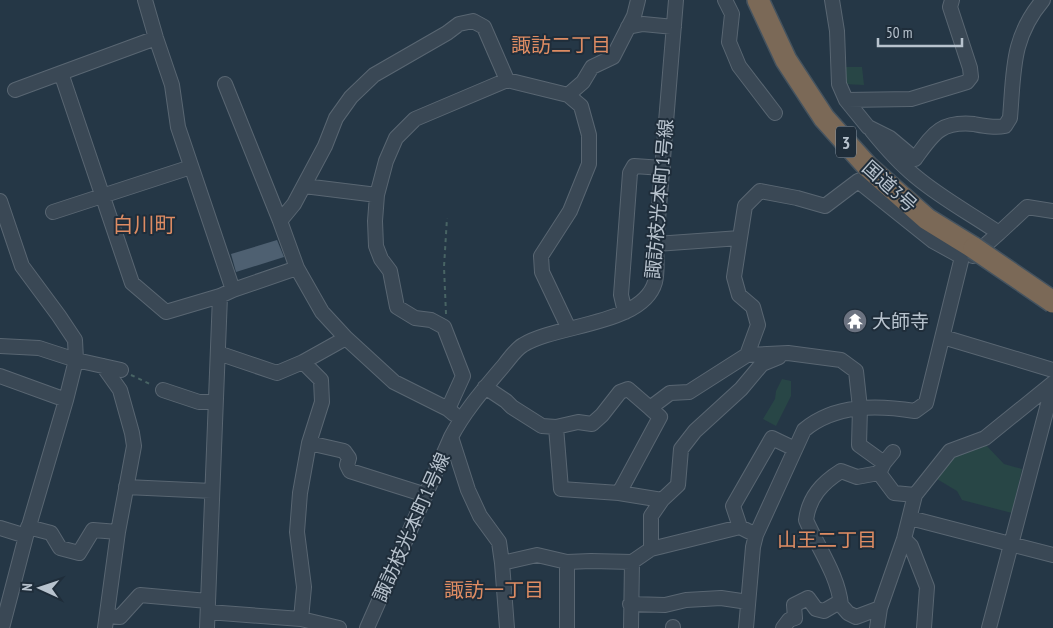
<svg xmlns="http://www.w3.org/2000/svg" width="1053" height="628" viewBox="0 0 1053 628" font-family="'PT Sans Narrow','Noto Sans JP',sans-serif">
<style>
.green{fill:#284646}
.building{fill:#4e6071}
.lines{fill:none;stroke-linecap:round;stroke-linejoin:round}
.minor-casing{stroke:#596672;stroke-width:16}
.highway-casing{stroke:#45535f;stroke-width:24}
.path{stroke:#486464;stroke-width:2;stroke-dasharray:4 4;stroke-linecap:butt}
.minor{stroke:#3a4855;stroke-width:14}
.highway{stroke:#7b6957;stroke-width:21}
.highway-bridge-casing{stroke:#45535f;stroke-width:24;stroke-linecap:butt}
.highway-bridge{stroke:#7b6957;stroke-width:21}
.labels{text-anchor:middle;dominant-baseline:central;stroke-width:4;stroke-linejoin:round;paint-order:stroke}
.shield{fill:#1f2d3a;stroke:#8a96a2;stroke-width:1}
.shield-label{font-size:18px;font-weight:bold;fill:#b8c3ce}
.street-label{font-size:19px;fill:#b8c3ce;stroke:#1f2d3a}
.poi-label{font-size:19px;fill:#b8c3ce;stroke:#1f2d3a;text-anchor:start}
.neighbourhood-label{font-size:20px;fill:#de8c63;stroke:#1f2d3a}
.quarter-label{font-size:21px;fill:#de8c63;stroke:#1f2d3a}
</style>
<rect width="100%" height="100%" fill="#253746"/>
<path class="green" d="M842,67H862L864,85L843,84Z
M782,379L791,381V396L776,426L763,419L775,399L776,391Z
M984,443L1004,464L1022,469L1012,513L962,500L957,491L937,479L953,457Z"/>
<path class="building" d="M277,240L284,257L236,272L231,254Z"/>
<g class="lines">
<g class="minor-casing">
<path id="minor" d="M145,0L156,38L172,85L178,127L233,290
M725,0L732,14L729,42L739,66L775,113
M832,0L837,31L839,84L846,100L868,127L890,138L915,159C933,134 940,121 974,124C985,126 995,128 1005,126L1010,118C1014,71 1011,38 1043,0
M628,27L643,24L674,27
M156,38L61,73L132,283L166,312L220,296L233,290L297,268
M225,84L280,221
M15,90L61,73
M568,95L583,82L592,67L613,57L634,16L638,0
M846,100L911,99L967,82L971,77L970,68L950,7L952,0
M872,131C885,147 899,163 915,176C941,198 971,214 999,233L973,256
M304,186L377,195
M0,201L22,266L59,316L75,340L76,360L66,400L26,536L2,628
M53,212L191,167
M999,233L1027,207L1053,211
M740,238L745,206L760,191L797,198L825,206L858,181L933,241L962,257L926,403L915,411C877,405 835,404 804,430L756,535L753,547L746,628
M656,244L740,238L734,277L739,295L753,307L758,325L747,355
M625,312L621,295L630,173L634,166L663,168
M943,337L1053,370
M0,346L39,348L76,360L121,370
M218,353L277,373L303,362L346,338
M103,366L120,390L132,433L134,446L118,532L105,628
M0,376L66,400
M485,387L506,401L512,407L542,426L556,427L578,422L592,424L602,415L620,392L628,389L650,408L670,393L689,392L747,355L788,353L841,360L856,371L860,408L859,445L884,463L879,473L894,493L915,495
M163,390L199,402H215
M448,409L463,376L444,327L431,320L415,318L397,307L390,271L381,259L376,246L375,221L377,195L386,161L396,138L415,119L507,80L568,95L581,106L589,135V164L570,211L541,256L542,272L569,329
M454,414L448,409L394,382L346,338L322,312L297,268L280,221L294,204L325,146L336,118L351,97L374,75L447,33L459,24L473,21L484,27L507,80
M556,427L561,489L619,493L662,500
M451,437L468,490L480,516L499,542L502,563L507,628
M309,443L344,451L349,458L347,465L350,471L426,495
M884,463L893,452
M126,487L212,491
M619,493L660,417L650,408
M910,518L1053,555
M28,527L51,533L60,548L79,553L93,530L118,532
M740,527L733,506L772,438L795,449
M0,528L26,536
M904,539L911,546L927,587L924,628
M651,549V516L662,500L678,485L681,449L695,431L741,389L762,364L779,357
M502,563L537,555L567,562L591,561L632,562L651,549L740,527L756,535
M630,604L665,605L686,600L721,598L748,602
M841,605C838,575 818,548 806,520C809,497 822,483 841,471L857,477L879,473
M208,612L301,619L339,628
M108,616L120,617L140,595L208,601
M301,619L304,587L297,532L300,493L309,443L322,402L321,380L303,362
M673,627V628
M207,628L220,296
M367,628L451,437C465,410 485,388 505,364C510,358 516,349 523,345C557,324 643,325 655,282C658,271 656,256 656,244L676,0
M567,628V562
M631,628L632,562
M783,628L789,620L795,618L794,605L808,598L816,609L824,611L836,604L841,605L848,613L856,617L880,608
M877,628L880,608L904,539L915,495L950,451L985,438L1053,383
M989,628L1053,385"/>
</g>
<g class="highway-casing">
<path id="highway" d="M758,0L786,60L824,118L868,167L927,219L974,248"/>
</g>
<path class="path" d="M446,314L444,267L447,218
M131,375L152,385"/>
<use href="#minor" class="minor"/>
<use href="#highway" class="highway"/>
<g class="highway-bridge-casing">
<path id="highway-bridge" d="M974,248L1053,302"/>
</g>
<use href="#highway-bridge" class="highway-bridge"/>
</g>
<defs>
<g id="temple-disc" transform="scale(1.25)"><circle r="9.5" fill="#6b7280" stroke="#1f2d3a"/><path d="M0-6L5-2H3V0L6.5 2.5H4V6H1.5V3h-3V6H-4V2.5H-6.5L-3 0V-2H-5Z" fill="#fff"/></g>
</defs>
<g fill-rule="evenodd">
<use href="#temple-disc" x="855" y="321"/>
</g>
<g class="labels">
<rect class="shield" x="836" y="126.5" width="20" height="31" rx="4"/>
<g class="shield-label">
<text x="846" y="142">3</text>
</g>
<g class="street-label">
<text transform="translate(890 186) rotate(42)">国道3号</text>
<text transform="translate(659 199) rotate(-85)">諏訪枝光本町1号線</text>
<text transform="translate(411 527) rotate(-66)">諏訪枝光本町1号線</text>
</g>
<g class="poi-label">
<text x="872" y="321">大師寺</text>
</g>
<g class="neighbourhood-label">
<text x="561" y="45">諏訪二丁目</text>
<text x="827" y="540">山王二丁目</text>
<text x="494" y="590">諏訪一丁目</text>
</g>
<g class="quarter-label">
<text x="144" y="224">白川町</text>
</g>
</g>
<g transform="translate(40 588) rotate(273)" stroke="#1f2d3a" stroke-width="4" paint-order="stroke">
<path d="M0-4L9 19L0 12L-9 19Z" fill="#b8c3ce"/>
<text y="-8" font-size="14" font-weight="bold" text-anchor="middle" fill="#b8c3ce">N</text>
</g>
<path d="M878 38v8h84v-8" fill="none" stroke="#b8c3ce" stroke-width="2.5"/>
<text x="886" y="38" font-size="15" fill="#b8c3ce" stroke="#1f2d3a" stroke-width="4" paint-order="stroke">50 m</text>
</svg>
